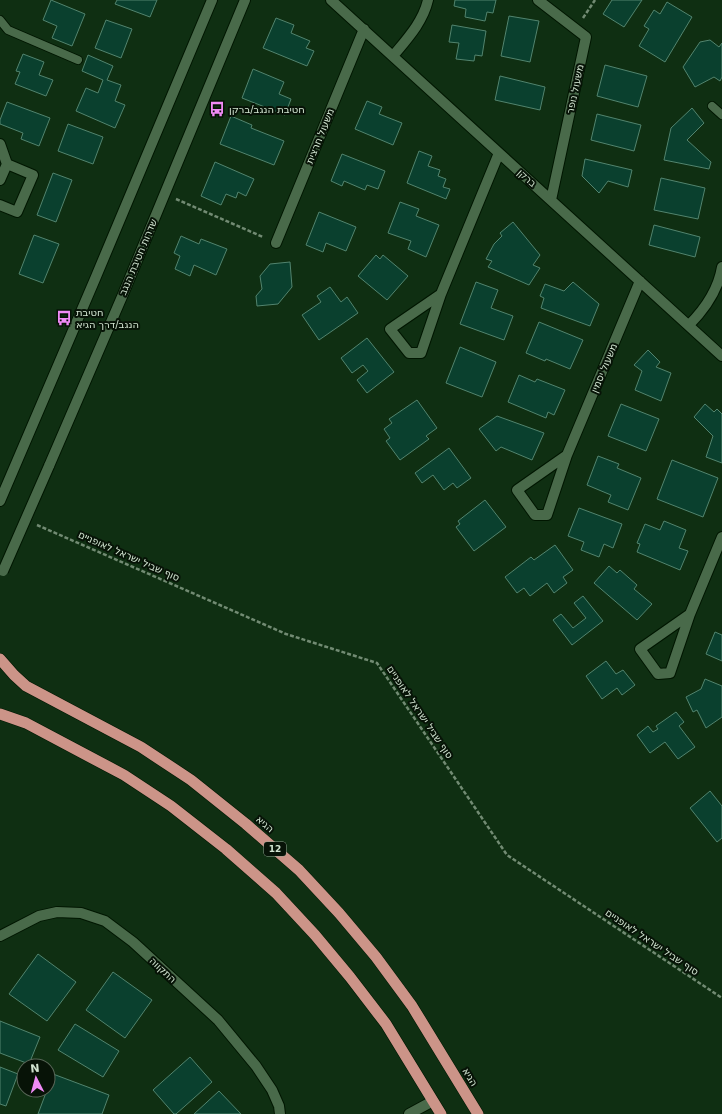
<svg xmlns="http://www.w3.org/2000/svg" width="722" height="1114" viewBox="0 0 722 1114" font-family="'DejaVu Sans',Heebo,sans-serif">
<style>
.building{fill:#0a402e;stroke:#52846e}
.lines{fill:none;stroke-linecap:round;stroke-linejoin:round}
.service-casing{stroke:#001600;stroke-width:10}
.minor-casing{stroke:#001600;stroke-width:12}
.secondary-casing{stroke:#001600;stroke-width:12}
.trunk-casing{stroke:#001600;stroke-width:12}
.path{stroke:#728b73;stroke-width:2.5;stroke-dasharray:4 2;stroke-linecap:butt}
.service{stroke:#496a4a;stroke-width:8}
.minor{stroke:#496a4a;stroke-width:10}
.secondary{stroke:#496a4a;stroke-width:10}
.trunk{stroke:#cc9488;stroke-width:11}
.secondary-bridge-casing{stroke:#001600;stroke-width:12;stroke-linecap:butt}
.secondary-bridge{stroke:#496a4a;stroke-width:10}
.labels{text-anchor:middle;dominant-baseline:central;stroke-width:4;stroke-linejoin:round;paint-order:stroke}
.shield{fill:#071307;stroke:#94a594;stroke-width:1}
.shield-label{font-size:9px;font-weight:bold;fill:#d1e3d0}
.street-label{font-size:10px;fill:#d1e3d0;stroke:#071307}
.poi-label{font-size:10px;fill:#d1e3d0;stroke:#071307;text-anchor:start}
</style>
<rect width="100%" height="100%" fill="#0f2f12"/>
<path class="building" d="M51,0L85,14L72,46L52,38L57,26L43,20Z
M117,0H157L150,17L115,4Z
M455,0H496L493,13L487,12L485,21L465,17L466,9L454,6Z
M612,0H642L624,27L603,14Z
M667,2L692,17L665,62L639,46L649,29L644,26L654,10L660,14Z
M509,16L539,21L530,62L501,56Z
M276,18L294,25L291,33L310,41L306,48L314,51L307,66L263,48Z
M106,20L132,29L121,58L95,48Z
M452,25L486,31L482,56L475,55L474,61L456,59L459,43L449,42Z
M710,40L719,47L722,43V77L720,81L714,77L695,87L683,67L700,42Z
M23,54L44,62L39,75L53,80L46,96L15,84L20,72L16,71Z
M88,55L113,66L107,80L121,85L115,101L125,105L115,128L76,111L86,88L98,93L103,80L82,71Z
M605,65L647,76L638,107L597,96Z
M253,69L284,82L279,94L291,99L285,115L242,98Z
M500,76L545,87L540,110L495,100Z
M367,101L382,107L379,114L402,123L393,145L355,129Z
M7,102L50,118L39,146L21,139L23,133L0,124V120Z
M692,108L704,123L687,140L711,162L709,169L664,160L671,128Z
M597,114L641,125L634,151L591,140Z
M231,116L252,125L251,128L284,141L274,165L220,144Z
M68,124L103,137L93,164L58,151Z
M419,151L432,156L428,166L440,170L438,176L446,179L443,187L450,189L446,199L407,183Z
M342,154L385,171L378,189L367,185L365,190L344,181L342,186L331,181Z
M585,159L632,170L628,187L608,181L599,193L582,176Z
M215,162L254,179L246,196L238,192L236,198L226,194L221,205L201,196Z
M53,173L72,180L56,222L37,215Z
M661,178L705,188L698,219L654,210Z
M400,202L419,209L416,216L439,225L426,257L408,249L411,241L388,233Z
M319,212L356,227L346,251L326,243L323,252L306,245Z
M513,222L540,255L533,265L540,268L529,285L488,267L492,261L486,259L494,244L502,236L500,233Z
M654,225L700,237L695,257L649,245Z
M34,235L59,244L43,283L19,274Z
M181,236L199,244L201,239L227,249L216,275L194,265L190,276L175,269L180,256L174,253Z
M376,255L380,259L383,255L408,276L387,300L358,276Z
M290,262L292,287L278,304L257,306L256,296L262,289L260,276L270,264Z
M476,282L498,290L491,308L513,316L504,340L460,324Z
M573,282L599,304L590,326L541,308L544,298L540,296L545,284L564,291Z
M330,287L341,302L347,297L358,313L319,340L302,315L321,302L317,296Z
M539,322L583,340L570,369L546,359L545,361L526,353Z
M367,338L394,372L367,393L357,380L368,371L363,365L352,373L341,358Z
M460,347L496,362L482,397L446,383Z
M648,350L660,362L656,367L671,373L661,401L635,390L642,371L634,365Z
M519,375L535,382L537,379L565,390L554,415L548,412L546,418L508,402Z
M417,400L437,428L426,436L429,439L400,460L386,441L390,438L384,429L392,423L389,419Z
M621,404L659,419L646,451L608,436Z
M705,404L714,412L717,409L722,414V463L706,457L713,436L694,417Z
M497,416L544,433L532,460L501,447L496,451L479,429Z
M449,448L471,478L457,488L453,483L444,490L433,475L422,483L415,473Z
M598,456L619,464L617,468L641,478L628,510L608,502L611,495L587,485Z
M672,460L718,478L703,517L657,499Z
M485,500L506,527L474,551L456,527L460,524L458,521Z
M579,508L622,524L613,548L604,544L599,557L581,550L584,542L568,536Z
M664,521L686,530L679,548L688,551L680,570L637,552L640,544L637,543L645,524L660,530Z
M555,545L573,570L563,577L567,583L554,593L547,583L530,596L524,588L517,593L505,577L531,557L534,560Z
M609,566L617,573L620,570L637,585L634,589L652,604L637,620L594,583Z
M583,596L603,621L572,645L553,620L561,614L573,628L586,618L574,603Z
M715,632L722,635V661L706,654Z
M606,661L616,674L623,670L635,685L622,695L617,688L602,699L586,676Z
M705,679L722,686V717L706,728L697,710L693,712L686,697L701,689Z
M676,712L684,722L679,726L695,747L678,759L665,742L650,753L637,735L648,726L653,732L658,729L656,726Z
M710,791L722,806V838L717,842L690,808Z
M38,954L76,982L47,1021L9,994Z
M113,972L152,1000L125,1038L86,1010Z
M0,1021L40,1037L29,1064L0,1053Z
M75,1024L119,1051L103,1077L58,1050Z
M190,1057L212,1082L176,1114H174L153,1090Z
M0,1067L18,1074L6,1106L0,1104Z
M53,1074L109,1095L102,1114H38L47,1090H48V1086Z
M219,1091L241,1114H194Z"/>
<g class="lines">
<g class="service-casing">
<path id="service" d="M0,20L8,30L78,60
M712,106L722,115"/>
</g>
<g class="minor-casing">
<path id="minor" d="M331,0L722,356
M538,0L586,37L551,200
M393,56C407,39 423,22 428,0
M0,144L7,164L0,180
M0,205L17,212L33,175L7,164
M276,243L364,29
M441,294L390,329L409,353H421L441,294L499,153
M689,325C705,309 718,291 722,267
M567,455L517,490L535,515H547L567,455L640,281
M690,614L640,649L658,674L670,673L690,614L722,537
M0,936L39,916L57,912L81,913L105,921L133,942L218,1020L256,1066L272,1090L279,1106L280,1114
M409,1114L433,1101"/>
</g>
<g class="secondary-casing">
<path id="secondary" d="M49,466L124,292L245,0
M0,501L95,279L212,0"/>
</g>
<g class="trunk-casing">
<path id="trunk" d="M0,659L14,675L26,686L141,747L191,780L246,824L299,870L339,913L376,957L412,1006L478,1114
M0,714L26,723L124,775L171,806L226,849L276,893L315,935L350,977L386,1024L441,1114"/>
</g>
<path class="path" d="M583,18L595,0
M176,199L263,237
M37,525L286,634L377,663L507,855L722,998"/>
<use href="#service" class="service"/>
<use href="#minor" class="minor"/>
<use href="#secondary" class="secondary"/>
<use href="#trunk" class="trunk"/>
<g class="secondary-bridge-casing">
<path id="secondary-bridge" d="M3,571L49,466"/>
</g>
<use href="#secondary-bridge" class="secondary-bridge"/>
</g>
<defs>
<g id="bus-bare" transform="scale(1.2)"><path d="M-5-6H5V4H4V6H2V4H-2V6H-4V4H-5ZM-3.5-4V0h7V-4ZM-3.5 1.2v1.5H-2V1.2ZM2 1.2v1.5H3.5V1.2Z" fill="#f08bf6" stroke="#071307" stroke-width="2.5" paint-order="stroke"/></g>
</defs>
<g fill-rule="evenodd">
<use href="#bus-bare" x="217" y="109"/>
<use href="#bus-bare" x="64" y="318"/>
</g>
<g class="labels">
<rect class="shield" x="264" y="842" width="22" height="14" rx="3"/>
<g class="shield-label">
<text x="275" y="849">12</text>
</g>
<g class="street-label">
<text transform="translate(575 89) rotate(-78)">משעול נופר</text>
<text transform="translate(320 136) rotate(-68)">משעול חרצית</text>
<text transform="translate(527 178) rotate(42)">ברקן</text>
<text transform="translate(138 257) rotate(-67)">שדרות חטיבת הנגב</text>
<text transform="translate(604 368) rotate(-67)">משעול יסמין</text>
<text transform="translate(129 556) rotate(24)">סוף שביל ישראל לאופניים</text>
<text transform="translate(420 712) rotate(56)">סוף שביל ישראל לאופניים</text>
<text transform="translate(265 824) rotate(41)">הגיא</text>
<text transform="translate(652 942) rotate(34)">סוף שביל ישראל לאופניים</text>
<text transform="translate(163 970) rotate(43)">התקווה</text>
<text transform="translate(470 1077) rotate(59)">הגיא</text>
</g>
<g class="poi-label">
<text x="229" y="109">חטיבת הנגב/ברקן</text>
<text x="76" y="312">חטיבת<tspan x="76" dy="12">הנגב/דרך הגיא</tspan></text>
</g>
</g>
<g transform="translate(36 1078) rotate(354)"><circle r="19" fill="#071307" stroke="#586657"/>
<path d="M0-3L7 15L0 10L-7 15Z" fill="#f08bf6"/>
<text y="-6" font-size="11" font-weight="bold" text-anchor="middle" fill="#d1e3d0">N</text>
</g>
</svg>
